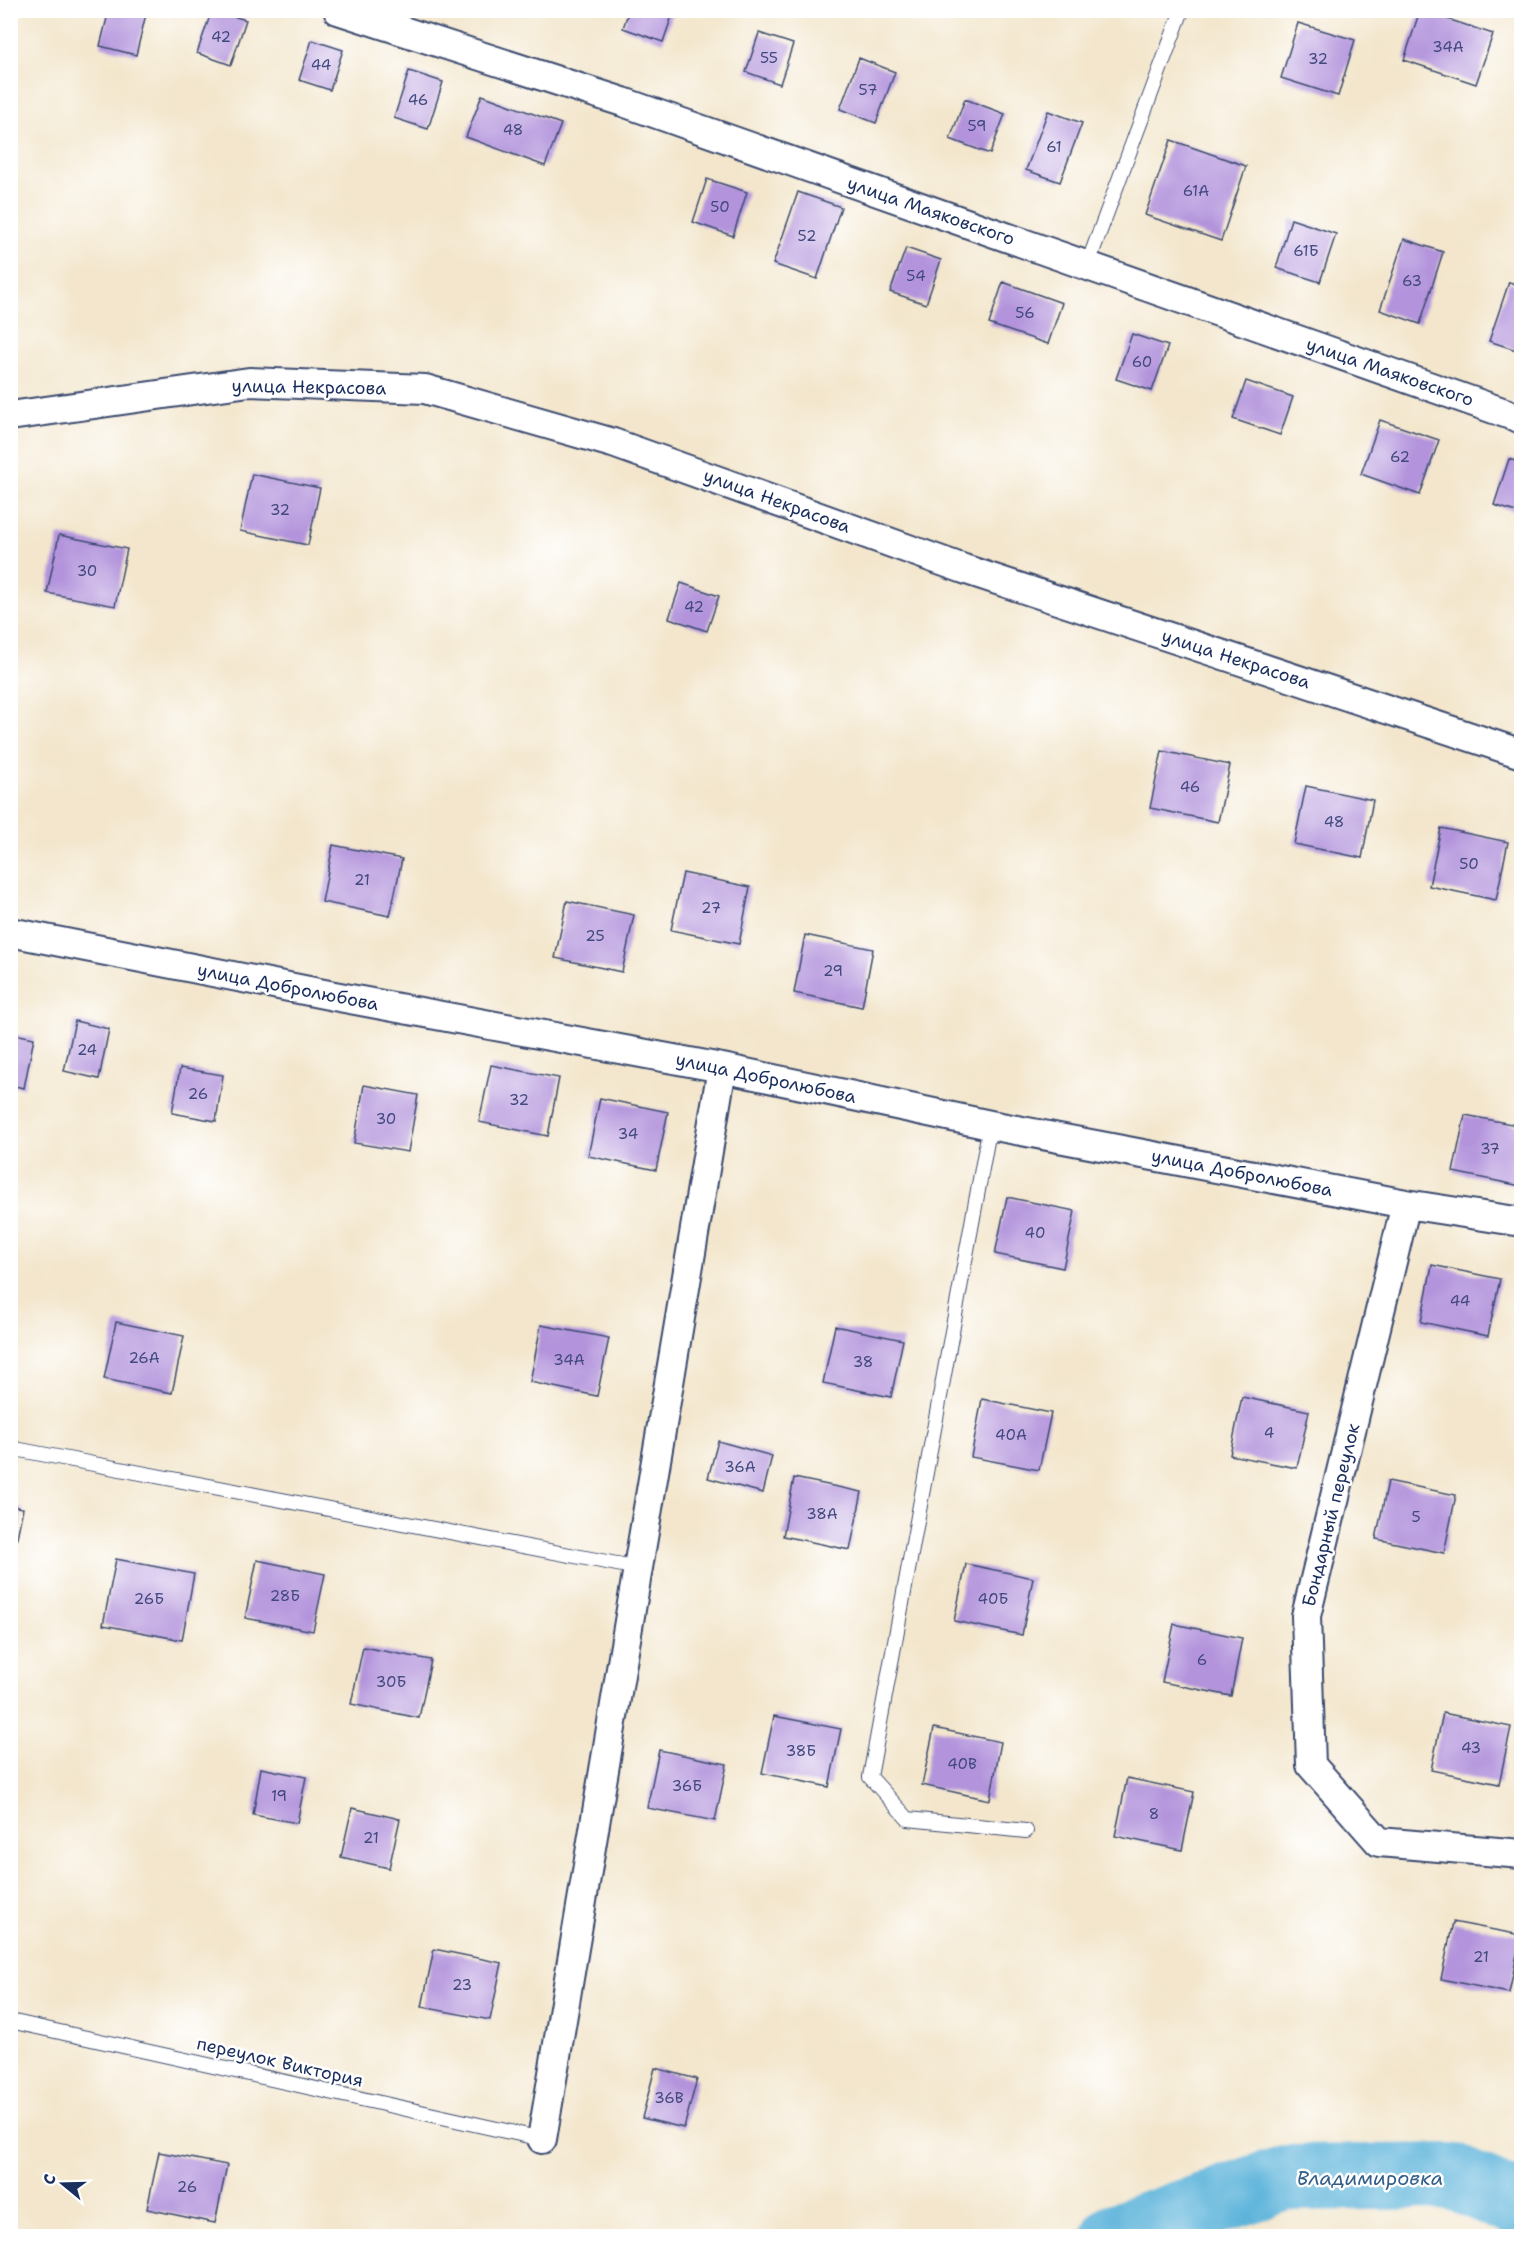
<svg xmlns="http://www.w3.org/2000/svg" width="1532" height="2247" viewBox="0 0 1532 2247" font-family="'Shantell Sans',sans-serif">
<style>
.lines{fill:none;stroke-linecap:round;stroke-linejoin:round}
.river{stroke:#5db4da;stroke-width:66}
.building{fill:#b394dc}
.lane-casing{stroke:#3b4a6e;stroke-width:16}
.street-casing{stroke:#3b4a6e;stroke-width:32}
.lane{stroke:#fff;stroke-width:14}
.street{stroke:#fff;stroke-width:28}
.labels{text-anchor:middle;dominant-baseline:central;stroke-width:5;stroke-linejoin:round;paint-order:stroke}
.number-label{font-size:15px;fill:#41487e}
.street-label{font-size:18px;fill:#1b2f5e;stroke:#fff}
.water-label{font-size:20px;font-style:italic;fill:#325e89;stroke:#fff}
</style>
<rect width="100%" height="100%" fill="#fff"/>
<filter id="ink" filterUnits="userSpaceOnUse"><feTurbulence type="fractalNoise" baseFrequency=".0167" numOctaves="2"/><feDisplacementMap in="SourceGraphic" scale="12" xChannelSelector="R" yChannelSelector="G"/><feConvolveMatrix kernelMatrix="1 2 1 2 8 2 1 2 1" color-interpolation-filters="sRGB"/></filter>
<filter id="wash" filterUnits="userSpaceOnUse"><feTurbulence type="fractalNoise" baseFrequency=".008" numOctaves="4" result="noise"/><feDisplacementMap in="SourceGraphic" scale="24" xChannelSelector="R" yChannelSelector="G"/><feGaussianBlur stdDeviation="1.35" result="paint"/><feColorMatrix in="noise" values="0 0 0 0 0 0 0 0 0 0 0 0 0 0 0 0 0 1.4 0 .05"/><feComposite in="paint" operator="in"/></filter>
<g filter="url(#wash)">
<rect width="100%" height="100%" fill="#f3e6cc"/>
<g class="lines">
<path class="river" d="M1115,2236L1285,2178L1451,2176L1522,2206"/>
</g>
<g id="blocks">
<path class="building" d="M109,10H147L136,55L100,46Z
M212,10L246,20L231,65L197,53Z
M629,10H674L663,42L623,28Z
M1420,10L1493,34L1476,84L1404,60Z
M1298,23L1355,40L1338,96L1281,78Z
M759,33L793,44L780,84L746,72Z
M312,40L343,50L330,90L299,80Z
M859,58L895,72L876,123L840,109Z
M409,71L443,82L428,129L394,118Z
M482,95L561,124L545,166L466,137Z
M965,99L1005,114L990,154L950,139Z
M1048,111L1082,123L1060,182L1026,170Z
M1171,140L1246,166L1221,241L1145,215Z
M707,179L747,192L733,236L693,222Z
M798,192L841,207L817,279L773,264Z
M1291,219L1336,234L1320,282L1276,268Z
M1404,239L1443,252L1420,324L1380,310Z
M906,248L941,260L926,304L890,292Z
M1003,282L1062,303L1048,344L989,324Z
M1509,282L1522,286V352L1489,341Z
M1132,334L1168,346L1152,391L1116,379Z
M1246,381L1293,397L1280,435L1233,419Z
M1380,420L1439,440L1420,495L1361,474Z
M1509,459L1522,463V514L1494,505Z
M252,474L320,488L308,545L240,531Z
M59,535L127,549L115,606L47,593Z
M681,583L719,596L707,631L669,618Z
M1162,751L1230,765L1218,822L1150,808Z
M1306,786L1373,800L1362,858L1294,844Z
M1441,828L1508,842L1496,900L1429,886Z
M333,845L402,859L390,916L322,902Z
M683,873L750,887L739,944L671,930Z
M567,901L634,915L622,972L555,958Z
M805,935L873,949L862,1007L794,993Z
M75,1021L109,1029L99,1079L64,1071Z
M10,1033L34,1038L24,1088L10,1085Z
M491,1065L559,1078L548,1136L479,1122Z
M180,1068L223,1075L216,1121L172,1113Z
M364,1085L418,1095L408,1152L354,1143Z
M600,1098L668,1112L656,1170L588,1156Z
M1465,1115L1522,1126L1521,1186L1453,1172Z
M1007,1197L1075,1211L1063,1268L995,1254Z
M1432,1265L1500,1279L1488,1336L1421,1322Z
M116,1322L184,1336L172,1393L104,1379Z
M541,1325L609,1338L597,1396L530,1382Z
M835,1326L903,1340L891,1397L823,1383Z
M1242,1397L1309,1411L1297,1468L1230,1455Z
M982,1399L1051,1413L1039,1470L971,1457Z
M718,1441L772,1456L763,1493L708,1478Z
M794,1478L862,1492L850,1550L783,1536Z
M1388,1481L1456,1495L1444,1553L1376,1539Z
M10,1506L23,1508L12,1562H10Z
M116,1559L194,1574L182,1640L103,1625Z
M257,1560L325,1574L313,1631L245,1618Z
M966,1564L1033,1578L1022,1635L954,1621Z
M1174,1624L1242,1638L1231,1696L1162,1682Z
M363,1647L431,1660L419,1718L351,1704Z
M1443,1713L1511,1727L1499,1784L1431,1770Z
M774,1716L841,1729L829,1787L762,1773Z
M934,1728L1001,1742L990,1800L922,1785Z
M659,1750L727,1764L715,1821L647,1808Z
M261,1768L306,1777L297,1823L253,1815Z
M1127,1778L1194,1792L1182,1850L1115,1836Z
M352,1808L400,1819L389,1868L341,1857Z
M1453,1922L1521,1935L1509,1993L1441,1979Z
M434,1949L502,1963L490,2020L422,2007Z
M655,2068L697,2079L684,2128L642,2118Z
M159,2152L227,2165L215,2223L147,2209Z"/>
</g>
</g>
<g filter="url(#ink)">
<use href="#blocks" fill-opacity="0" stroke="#3b4a6e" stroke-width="1.5"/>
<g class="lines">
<g class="lane-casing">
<path id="lane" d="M1087,266L1182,10
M990,1125L870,1777L908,1819L1026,1831
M10,1448L638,1568
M10,2021L542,2139"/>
</g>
<g class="street-casing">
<path id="street" d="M338,10L623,102L1522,419
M10,416L249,382L425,389L613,443L964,569L1522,754
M10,932L334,996L722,1068L990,1125L1406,1204L1522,1222
M1406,1204L1306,1616L1311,1765L1379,1842L1522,1854
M542,2139L722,1068"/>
</g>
<use href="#lane" class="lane"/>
<use href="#street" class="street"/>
</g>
</g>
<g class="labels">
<g class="number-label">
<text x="221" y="37">42</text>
<text x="1448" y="47">34А</text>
<text x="769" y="58">55</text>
<text x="1318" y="59">32</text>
<text x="321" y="65">44</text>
<text x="868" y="90">57</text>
<text x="418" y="100">46</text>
<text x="977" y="126">59</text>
<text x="513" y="130">48</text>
<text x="1054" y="147">61</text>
<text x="1196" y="191">61А</text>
<text x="720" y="207">50</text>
<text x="807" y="236">52</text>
<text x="1306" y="251">61Б</text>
<text x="916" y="276">54</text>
<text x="1412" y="281">63</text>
<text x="1025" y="313">56</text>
<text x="1142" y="362">60</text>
<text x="1400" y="457">62</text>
<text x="280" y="510">32</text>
<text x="87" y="571">30</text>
<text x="694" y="607">42</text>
<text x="1190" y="787">46</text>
<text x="1334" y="822">48</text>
<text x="1469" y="864">50</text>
<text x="362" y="880">21</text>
<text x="711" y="908">27</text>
<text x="595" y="936">25</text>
<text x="833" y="971">29</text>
<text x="87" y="1050">24</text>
<text x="198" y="1094">26</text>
<text x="519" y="1100">32</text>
<text x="386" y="1119">30</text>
<text x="628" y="1134">34</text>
<text x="1490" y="1149">37</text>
<text x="1035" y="1233">40</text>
<text x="1460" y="1301">44</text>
<text x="144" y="1358">26А</text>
<text x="569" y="1360">34А</text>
<text x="863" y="1362">38</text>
<text x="1269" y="1433">4</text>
<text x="1011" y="1435">40А</text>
<text x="740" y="1467">36А</text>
<text x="822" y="1514">38А</text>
<text x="1416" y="1517">5</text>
<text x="285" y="1596">28Б</text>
<text x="149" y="1599">26Б</text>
<text x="993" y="1599">40Б</text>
<text x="1202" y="1660">6</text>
<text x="391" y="1682">30Б</text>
<text x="1471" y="1748">43</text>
<text x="801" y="1751">38Б</text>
<text x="962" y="1764">40В</text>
<text x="687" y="1786">36Б</text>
<text x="279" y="1796">19</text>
<text x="1154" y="1814">8</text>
<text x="371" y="1838">21</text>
<text x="1481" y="1957">21</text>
<text x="462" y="1985">23</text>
<text x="669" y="2098">36В</text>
<text x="187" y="2187">26</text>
</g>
<g class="street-label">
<text transform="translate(931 211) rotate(19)">улица Маяковского</text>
<text transform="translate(1390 372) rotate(19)">улица Маяковского</text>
<text transform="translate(309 387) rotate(1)">улица Некрасова</text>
<text transform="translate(777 501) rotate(20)">улица Некрасова</text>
<text transform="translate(1236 659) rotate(18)">улица Некрасова</text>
<text transform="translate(288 987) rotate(11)">улица Добролюбова</text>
<text transform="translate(766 1078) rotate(12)">улица Добролюбова</text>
<text transform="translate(1242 1173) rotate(11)">улица Добролюбова</text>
<text transform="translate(1331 1515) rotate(-76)">Бондарный переулок</text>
<text transform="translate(280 2062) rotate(13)">переулок Виктория</text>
</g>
<g class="water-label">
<text x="1370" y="2178">Владимировка</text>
</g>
</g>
<rect width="1532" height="2247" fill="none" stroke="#fff" stroke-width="36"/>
<g transform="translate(63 2184) rotate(289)" stroke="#ffffff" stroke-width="4.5" paint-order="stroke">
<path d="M0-4.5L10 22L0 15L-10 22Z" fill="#1b2f5e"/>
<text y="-9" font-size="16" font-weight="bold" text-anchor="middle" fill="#1b2f5e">С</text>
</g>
</svg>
